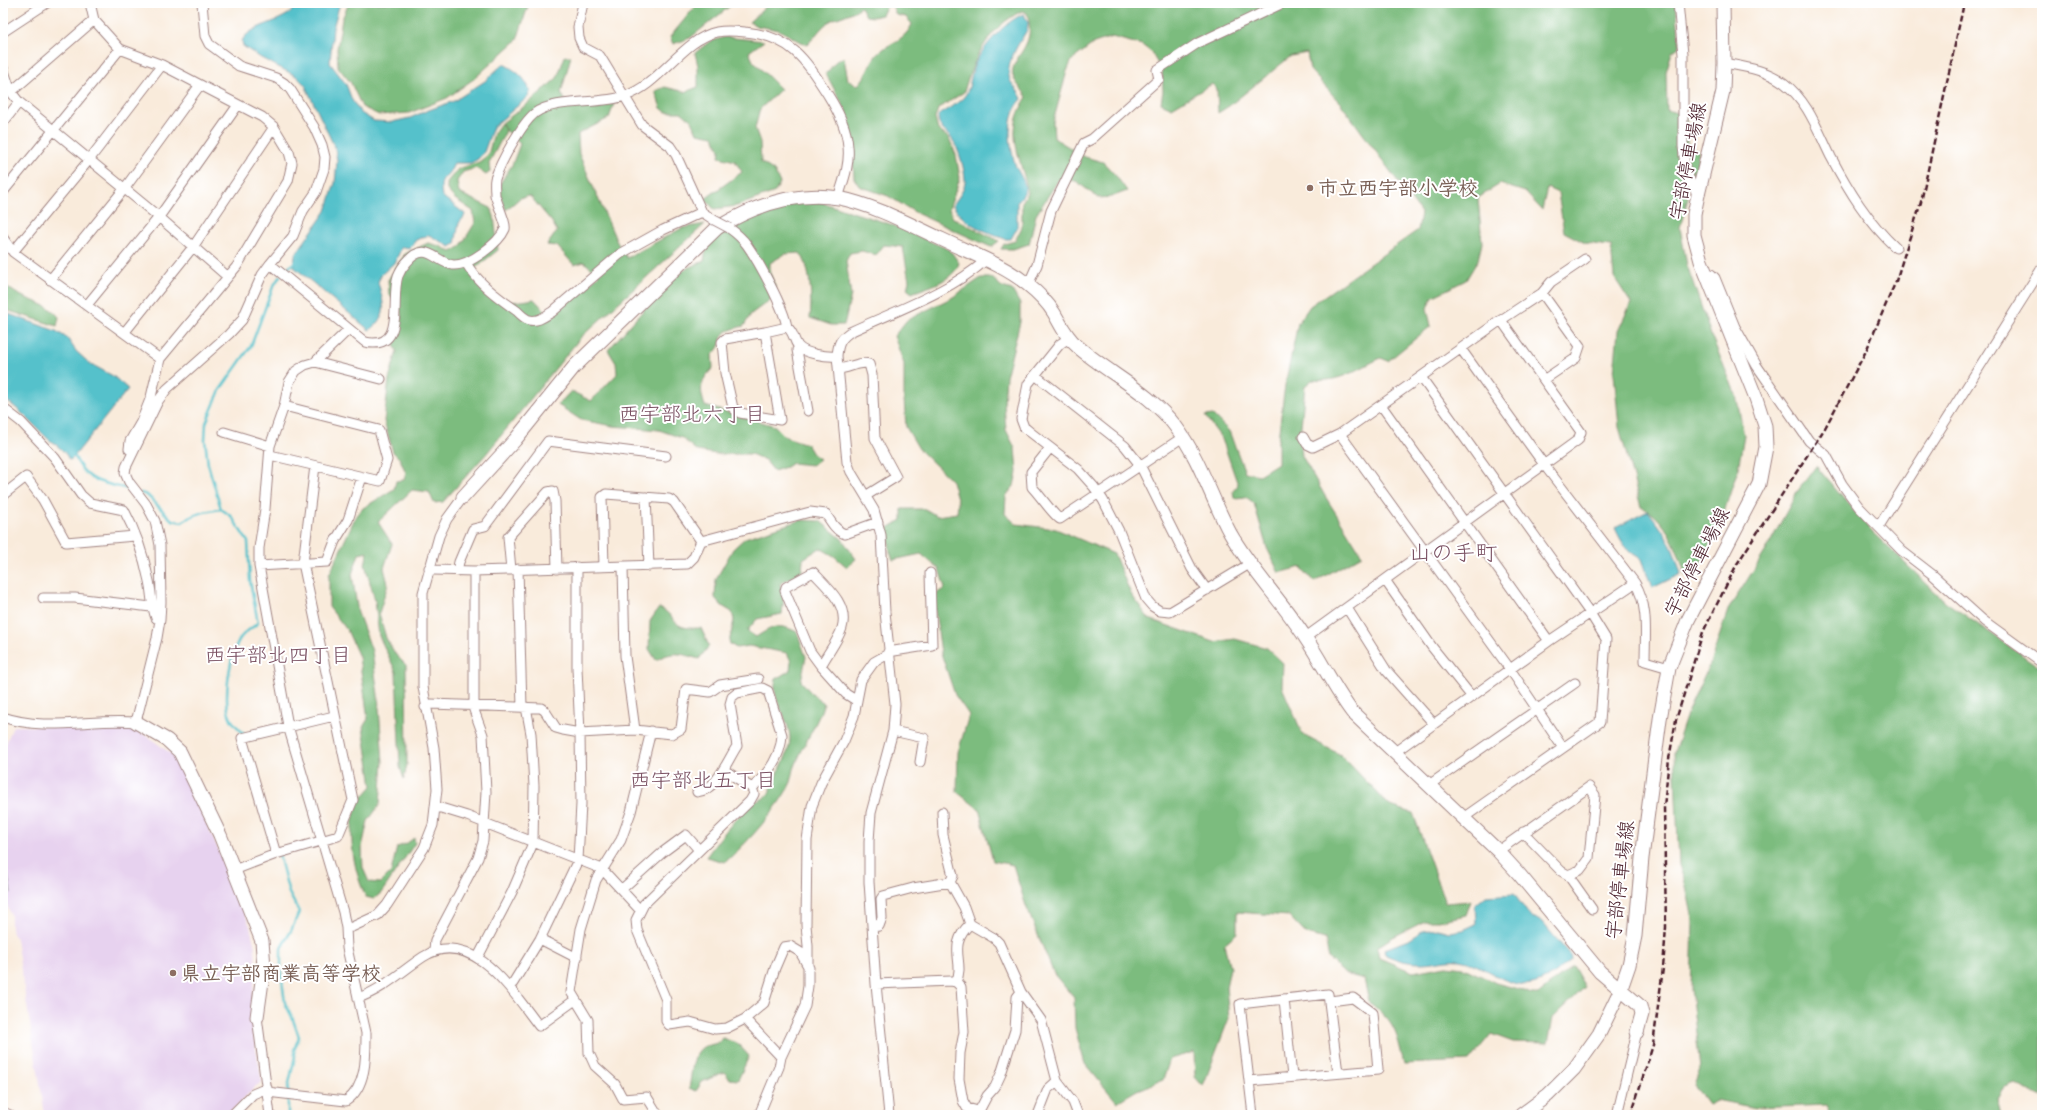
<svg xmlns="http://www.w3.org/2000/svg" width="2045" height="1118" viewBox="0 0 2045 1118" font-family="Caveat,'Klee One',sans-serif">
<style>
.built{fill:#e7d2ef}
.forest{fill:#7cbc7e;stroke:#636e54}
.water{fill:#54c1cb;stroke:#4f707b}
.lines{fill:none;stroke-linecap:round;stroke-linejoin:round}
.stream{stroke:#54c1cb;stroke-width:2.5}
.street-casing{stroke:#a28583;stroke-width:11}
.secondary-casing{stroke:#a28583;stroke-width:15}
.street{stroke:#fff;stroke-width:9}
.secondary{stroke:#fff;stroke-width:13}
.rail{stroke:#4a1f2b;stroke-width:2.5;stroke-dasharray:6 3;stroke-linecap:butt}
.street-bridge-casing{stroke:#a28583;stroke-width:11;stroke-linecap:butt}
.street-bridge{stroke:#fff;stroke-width:9}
.education-dot{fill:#8d6e63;stroke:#fff;stroke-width:1.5}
.labels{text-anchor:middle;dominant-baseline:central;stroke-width:4;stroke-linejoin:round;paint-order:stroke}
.street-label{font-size:20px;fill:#4a1f2b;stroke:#fff}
.education-label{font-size:20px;font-weight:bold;fill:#785e54;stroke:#fff;text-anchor:start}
.neighbourhood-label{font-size:21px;fill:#794f61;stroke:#fff}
.quarter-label{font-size:22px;fill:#794f61;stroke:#fff}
</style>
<rect width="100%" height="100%" fill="#fff"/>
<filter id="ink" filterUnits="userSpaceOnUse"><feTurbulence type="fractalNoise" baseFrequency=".025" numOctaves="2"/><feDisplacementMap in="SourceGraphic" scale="8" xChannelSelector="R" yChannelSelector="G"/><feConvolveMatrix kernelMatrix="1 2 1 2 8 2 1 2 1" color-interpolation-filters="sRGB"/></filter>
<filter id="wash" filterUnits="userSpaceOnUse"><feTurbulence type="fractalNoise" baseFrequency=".012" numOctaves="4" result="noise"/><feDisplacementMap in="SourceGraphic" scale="16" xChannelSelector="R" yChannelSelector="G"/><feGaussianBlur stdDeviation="0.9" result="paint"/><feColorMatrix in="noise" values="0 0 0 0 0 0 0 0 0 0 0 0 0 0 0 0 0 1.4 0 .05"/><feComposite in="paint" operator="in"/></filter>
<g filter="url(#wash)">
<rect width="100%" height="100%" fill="#f9ebdb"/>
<path class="built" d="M13,726L110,727L130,729L147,736L177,758L224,862L250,926L255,948L256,967L251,1011L253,1033L262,1082L256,1086L233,1109L224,1115H45L16,939L11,929V915L5,900L3,886V751Z"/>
<path class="forest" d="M349,3H529L517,40L475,78L447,98L409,113L379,115L362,107L351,83L338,67L337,49L342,19Z
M698,3H734L690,38L673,44L670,37Z
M770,3H1676L1680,46L1672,52L1666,72L1667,110L1686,116L1687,143L1699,152L1695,174L1685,177L1688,198L1680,228L1687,265L1711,335L1736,395L1744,435L1738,469L1722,518L1698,569L1686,576C1677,550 1668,519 1641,507L1619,427L1614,373L1618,331L1631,303L1614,277L1611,246L1585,243L1564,232L1558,193L1547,188L1542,210L1525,192L1500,184L1478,198L1482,243L1478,260L1466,280L1432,297L1427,308L1431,326L1388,361L1381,358C1357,369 1340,383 1312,380L1305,386L1300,436L1302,456L1325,496L1362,555L1314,582L1301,567L1279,573L1267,548L1254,503L1246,497L1234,498L1233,491L1238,485L1222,439L1205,416L1213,415L1229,431L1245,472L1259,475L1278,463V439L1285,385L1298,323L1310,306L1418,230L1421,213L1341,104L1310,70L1307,53L1291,56L1229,106L1218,113L1217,89L1212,84L1172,108L1161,103L1163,91L1162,71L1151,52L1142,45L1112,37L1094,43L1072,60L1067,71L1053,122L1054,138L1085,157L1103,162L1117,177L1127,191L1111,197L1098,198L1076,181L1059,179L1036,215L1029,244L1013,249H1001L1004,244L1015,241L1022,227V202L1028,193C1021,155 1003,133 1027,97C1023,90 1015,83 1013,76C1010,65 1022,54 1026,44C1031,34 1030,24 1027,13L1022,11C989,27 973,59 964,92L938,109L935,118L938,130L949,138L956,155L960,178L949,209L953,218L999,241L991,247L918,214L888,196L859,186L854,178L852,144L846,111L826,74L837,60L844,58L848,80L857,86C868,75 867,68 875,57C885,43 904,43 912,24L906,17L896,15L892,5L886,7L882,15L873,17L866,16L861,7C851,14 842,16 832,20C822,25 815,37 807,45L779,30L757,26L749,22Z
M725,37L764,41L749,52L753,61L781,89L760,109L755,128L760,142L761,162L774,171L780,183L775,192L737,206L714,209L705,199L742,172L735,161L719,157L720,150L713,136L697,133L692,121L681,112H666L661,108L655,91L665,87L685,92L698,87V66L695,53L709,42Z
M565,56H571L561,93L569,108L614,104L609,118L578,134L579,154L617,242L627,258L682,228L705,224L581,337L487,453L443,502L434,503L429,492L412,490L378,522L392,544L384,568L388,584L379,613L386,638L396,655L406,665L407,764L404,779L400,767L396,672L379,636L375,601L365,564L368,552L359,554L352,574L358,613L372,651L378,695L383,762L380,804L368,821L362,847L363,868L369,882L380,883L391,872L397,847L406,844L414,838L415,843L382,892L374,899L366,897C355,875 347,836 355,812C358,801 365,794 372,786L363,727L368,719L359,657L347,630L329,607V575L355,518L363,508L394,489L396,481L404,480L406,473L400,459L393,452L384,421L389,379L397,351L392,341L402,320L400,306L389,294L388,280L405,254L428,243L440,246L451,252L460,247L475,223L473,211L455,199L447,190V182L458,169L479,162L488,155L494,133L501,123L506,131L489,163L490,172L486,175L476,168L463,172L457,181L459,193L491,208L494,216L498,250L474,269C481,303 504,305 534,299L551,317L599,275L584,262L574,265L557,246L547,245L557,231L552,222L530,196L520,198L506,210L499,192L501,182L512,165L520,144L507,131L502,123L526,105L557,78Z
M795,202H820L890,224L950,250L959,263C954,281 927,287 912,293L907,289L909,281L903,247L884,245L876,255L862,251L850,253L846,261L851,295L844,325H831L810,318C812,301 811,266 800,253L785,254L770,263V273L776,289L770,300L751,314L744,326C709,334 730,339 712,355L713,368C700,381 699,389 705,406L775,426L786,437L807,444L813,454L820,459L812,465L792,463L786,467L774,471L765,460L751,454H716L697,451L682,438L659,430L613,426L581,420L558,405L571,391L591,401L617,374L616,363L608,350L648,305L685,269L704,261C706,225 768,209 795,202Z
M981,278H992L1002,287L1012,290L1020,304V322L1006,377L1004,403L1006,430L1015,448L1017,472L1014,486L1006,496L1005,514L1016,524L1056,529L1114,554L1131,594L1149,619L1214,642L1235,639L1267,648L1283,663L1282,687L1303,735L1341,755L1390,806L1413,813L1445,903L1471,901L1466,915L1438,921H1425L1393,937L1377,947L1379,958L1413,972L1446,966L1464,968L1496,983L1522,990L1531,994H1538L1573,966L1585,987L1553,1018L1548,1043L1513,1042L1491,1034L1469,1061L1404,1064C1396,1031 1396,1024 1369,1002L1364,979L1345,974L1329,959L1325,939L1306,934L1289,916L1237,912V933L1224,944L1230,968L1226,987L1229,1018L1203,1086L1195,1077L1194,1052L1170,1059L1163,1080L1137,1090L1117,1102L1085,1064L1075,1028L1074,998L1054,974L1026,906L1013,865L993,861L979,809L957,792L958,752L969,715L955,695L941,653L933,596L945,588L939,569L921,554L893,560L890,552L888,528L902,520V509H925L937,516L957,513L958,502L952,481L919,449L906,427L904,399V364L894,336L907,320L953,297Z
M3,282C17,301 47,300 59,317L57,326L3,309Z
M1816,466L1871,531L1946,602L2042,669V1097L2015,1084L2003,1089L1997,1099L2001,1115H1830L1826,1105L1756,1108L1716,1100L1708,1104L1694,1085L1700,1068L1691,989L1693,920L1686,886L1679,865L1674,753L1688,711L1711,661L1728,610L1765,552L1797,492Z
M801,520L820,521L842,539L856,559L847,567L834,556L820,548L803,559L802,571L780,584L784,597L782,614L757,619L747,631L756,637C773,626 779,623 797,632L806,657L801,681L813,695L824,703C817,725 804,743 796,764C793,770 793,776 791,782C781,805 745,846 725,862L706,857C720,838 734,819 752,804C759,798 769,801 771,786C778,772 790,754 790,738C789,717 770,699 776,679L790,670L791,661L787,653L749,646L736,648L729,643L734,620L732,612L722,606L715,598L716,579L733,549L745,538Z
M659,608C672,613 670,619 679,625C685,629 694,628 701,628L709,646L699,659C681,654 674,650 656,660L649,649L650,621Z
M3,851L11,893L3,883Z
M723,1038L738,1044L749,1056L738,1080L730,1079L724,1072L702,1082L696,1091L689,1088C692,1075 691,1055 703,1047C709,1044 719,1045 723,1038Z"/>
<path class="water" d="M298,3H340L333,28L330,63L346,84L352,100L361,113L374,121L392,122L410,118L426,111L454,101L485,81L503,64C516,70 525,77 530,91L528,97L493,127L484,152L478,159L471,163H454C448,181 438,173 442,196L465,214L464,217L459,223L455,244L450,247L429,235L416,240L410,248L402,247L395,262L381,275L378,282C383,301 390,318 369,330L294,267L295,255L326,211L335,183L337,161L335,148L305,85L296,76L261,58L243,46L242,41C250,23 290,23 298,3Z
M1024,14L1028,23L1027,30C1020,42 1004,64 1010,80C1012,85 1019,91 1022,99C1005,117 1009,145 1016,167C1019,173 1024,180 1025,186C1026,193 1021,197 1017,202V228L1011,239H1005C986,231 963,225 953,205C957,199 964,191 965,183C966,173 958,146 952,139C945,131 938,128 938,116C946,109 956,105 963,98C971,90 970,76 974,66C981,49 1006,20 1024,14Z
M3,312L56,331L67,338L76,351L89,363L113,376L128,389L72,459L69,460C65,449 53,444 45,436C31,422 19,409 3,398Z
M1648,511C1667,535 1672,544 1681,574L1652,588L1642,559C1627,552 1622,543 1615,528Z
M1514,894L1530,916L1542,922L1570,955L1571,960C1560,969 1547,981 1532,984C1508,989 1486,966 1464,961C1450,957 1435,963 1421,963C1408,963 1397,960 1386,955L1385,949L1408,940L1422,931L1437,929L1449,932L1463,930L1476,924L1475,905L1486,896Z"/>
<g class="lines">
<path class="stream" d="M283,272L296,261
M74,455C87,485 104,482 131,490
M141,493L147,495L172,520L182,522C195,513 207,511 221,509
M245,735C241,730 234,725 231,719C222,702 230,652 241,637C245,632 253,627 258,623L250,581L248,542L231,516L221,509L208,464L205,440L206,423L220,390L251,346L273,287L280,276
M279,855L289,893L299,912L291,931L281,948V973L285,1003L292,1017L299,1037L294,1050L295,1056L288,1088V1115"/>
</g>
</g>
<g filter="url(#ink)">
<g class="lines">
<g class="street-casing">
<path id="street" d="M90,3L94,20L120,49L162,65L262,117L274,127L289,152L292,163L288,181L237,266L160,359L151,397L141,422L130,441L129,449L133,452
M202,3L205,36L209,44L239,66L276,78L284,83L290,89L314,127L322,145L325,157L324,169L316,192L303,211L293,236L270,264
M583,3L578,27L579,38L583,47L600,56L642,125L670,146L676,155L702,212L714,220
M1678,3L1683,54V146L1685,167L1691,183L1698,195
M3,32L47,3
M1724,63C1745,67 1767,70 1784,83C1808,101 1818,131 1831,157C1849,191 1868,222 1896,248
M3,68L11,92L19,102L159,217L228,277
M11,92L94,20
M3,123L19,102
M3,192L120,49
M729,228C736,233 742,238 747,245C759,262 784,308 787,327C794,332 793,339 798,346C805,354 827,357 837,356
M3,238L13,252L160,359
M13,252L89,160L162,65
M466,263C478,283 497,297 517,311C520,314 525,319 529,320C539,322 545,316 552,312L620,254L663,230L702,212
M1711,274L1715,278L1735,327L1757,366L1809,441L1826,455L1842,484L1859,507L1902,551L1933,575L1984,621L2042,663
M50,280L125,188L200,85
M1028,285L1037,265L1051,211L1084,143L1092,139L1159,79L1157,70L1198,43L1283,3
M1542,293L1580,346L1576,358L1545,379
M87,305L159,217L238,105
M765,332L780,420L740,413L733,408L725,373L722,342L725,339Z
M765,332L787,327
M124,333L193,247L274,127
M1069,338L1060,344L1028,384L1021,419L1024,427L1030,432L1078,469L1094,487L1103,500L1119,531L1146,599L1152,606L1160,611L1170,612L1251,563
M799,347L797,350L808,411
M1461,349L1545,466L1635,583C1649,606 1645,635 1645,661L1669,668
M315,362L349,329
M839,369C849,368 860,361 869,364L872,375L875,438L896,477L867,495
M1035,375L1125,446L1140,465L1192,569L1207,590
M1421,377L1590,613L1606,639L1600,722L1463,818
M1381,405L1549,641
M3,408L21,422L55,458L81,495L90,503L124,510C136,532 144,557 149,581C152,594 151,606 156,618L160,620
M224,432L270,446
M1340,434L1510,669L1563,748
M1303,437L1307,444L1313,447L1340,434L1501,320L1542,293L1551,282L1585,259
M1050,448L1031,472L1032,487C1039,494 1054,516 1060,519L1183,437
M270,455L380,481L387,460L379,430L284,406
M3,495L26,477L43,500L66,542L135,536
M646,497L649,566
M1879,526L2042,268
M701,541L810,512L826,514C831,522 836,531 845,534L878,522
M259,566L327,562L335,541L348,520L362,477
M604,566L602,497L606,494L669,499L674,502L701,541
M623,567L625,656L635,730
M429,568L434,570L474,571L687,564L694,557L701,541
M518,569L522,707
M511,570L508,537L548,492L553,491L555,501L557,569
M457,571L459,562L473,529L485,526L548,441L666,456
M1385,580L1432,647L1472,697
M43,598H75L151,607
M1347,608L1386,670L1434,724
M1306,637L1578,440L1581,432L1501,320
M888,652L932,645L930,573
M821,666L810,651L785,591L786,587L813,572C827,587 849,605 842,628C838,641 827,654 821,666L846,694L857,701
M425,707L431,704L541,708L545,711L556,728L563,730L580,733L635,730L672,734L681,729L686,689L710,692L720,685L758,679
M3,717C45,732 93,718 136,722L157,638L160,620L161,602L160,545L155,521L146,504L129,482L125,473L126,467L158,401L167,389L229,334L242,320L262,275L270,264L365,342C407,351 390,299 398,276C400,271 404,265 407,262C426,240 435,262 453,265C469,266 499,243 505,229C507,225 497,203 495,195C495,190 494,183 495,179C500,163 522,123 535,113C555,98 599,105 625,96C660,85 683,39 717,32C726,30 736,31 745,32C791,36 805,59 828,95C838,111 847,128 848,147C850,165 843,182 838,198
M651,731L631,812L621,840L596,880L581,929L571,992L588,1020L589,1053L595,1066L615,1084L623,1099L647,1097L658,1115
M893,731L924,738L920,762
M1395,752L1549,641L1635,583
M724,770L752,788
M1429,785L1575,683
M697,792C701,791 706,790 709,787C720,780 729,758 737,746L730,704L732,697L737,693L762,688L768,691L782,735C781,757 768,774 752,788L754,794L750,801L644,904L636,920L637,930L666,1000V1021L669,1025L690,1022L715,1029L727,1028L745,1019L764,1003L775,968L784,947L790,946L800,952L809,968
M436,808H441L467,816L602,869L640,910
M942,812L943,835L953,876L950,882L964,907L970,924L994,938L999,943L1021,992L1041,1020L1057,1081L1048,1089L1038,1115
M1498,851L1589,787L1595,795L1589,858L1580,870L1568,875L1561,871L1523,832
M276,854L242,738L334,716
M234,870L276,854L338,836L353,800L303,563L315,466
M1568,875L1592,909
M622,889L663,852L686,835L699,850
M872,927L879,926L882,918L881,899L883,896L913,888L950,882
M346,928L352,927L378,915L387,905L424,848L433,825L437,789L434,748L423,687V593L439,536L447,519L463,497
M540,939L577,958
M434,951L435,940L478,858L483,841L486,792L483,735L474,710V571
M478,957L512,892L533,843L534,786L531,734L526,707
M956,982C966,962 946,947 970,924
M876,984L951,981L956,982L961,987L964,1032L960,1053L959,1079L963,1101L967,1108L978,1111
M509,986L513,983L540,939L578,860L581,804L580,733L577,668V567
M358,998C382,990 402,971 423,957C472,925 514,994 539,1026L575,1000
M1284,999L1292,1077
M257,1017L270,1115
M745,1019L781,1057
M1057,1081L1073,1102L1078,1115
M1249,1081L1378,1070L1373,1013L1353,998L1330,1001
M267,1092L346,1101C367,1087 366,1055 366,1033L347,948L346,928L343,912L288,726L259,566V548L265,509L270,446L284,406L289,382L296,371L305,365L315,362L381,379
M3,1112L10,1115
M232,1115L253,1094L267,1088
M759,1115L779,1067L781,1057L805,1006L808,986V946L806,925L807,840L812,806L821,783L844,741L854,716L861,680L874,662L888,654
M889,1115L876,984L869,882V841L871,813L893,731L895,704L885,612L881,535L874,510L851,472L847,462L837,356C838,344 840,339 850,332C893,312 950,292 986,260
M977,1115L987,1096L995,1087L1001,1074L1015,1030L1017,997L1021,992
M1253,1115L1240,1004L1328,994L1338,1073
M1617,1115L1637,1032"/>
</g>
<g class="secondary-casing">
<path id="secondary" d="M463,497L515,440L574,367L717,228C753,206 795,191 839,198C874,205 909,224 941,239C970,253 1002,264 1027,284C1037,292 1048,303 1054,313C1061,325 1066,337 1077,346C1109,374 1150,392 1176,427C1200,459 1211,498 1230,533C1251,570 1282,601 1305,637C1322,662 1334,688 1352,712L1498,851L1519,874L1600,972L1640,1006L1642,1014L1637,1032
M136,722L167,740L180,752L220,835L262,941L264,967L257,1017
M1521,1115L1548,1095L1574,1069L1599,1034L1620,991L1629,965L1635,936L1642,858L1660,719L1669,668L1688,620L1759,484L1766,447L1765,426L1756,398L1701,261L1694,235V214L1698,195L1723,91L1724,63L1723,3"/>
</g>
<use href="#street" class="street"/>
<use href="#secondary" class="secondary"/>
<path class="rail" d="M1631,1115L1653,1045L1663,968L1666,927L1664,807L1669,759L1676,720L1703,632L1737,564L1825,428L1866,351L1896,281L1921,202L1964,3"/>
<g class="street-bridge-casing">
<path id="street-bridge" d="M714,220L729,228"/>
</g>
<use href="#street-bridge" class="street-bridge"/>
</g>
</g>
<g class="education-dot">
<circle cx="1310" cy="188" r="4"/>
<circle cx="173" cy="973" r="4"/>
</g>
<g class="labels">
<g class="street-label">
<text transform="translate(1688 161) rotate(-79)">宇部停車場線</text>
<text transform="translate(1697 562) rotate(-63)">宇部停車場線</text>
<text transform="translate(1620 880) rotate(-83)">宇部停車場線</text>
</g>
<g class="education-label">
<text x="1318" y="188">市立西宇部小学校</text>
<text x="181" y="973">県立宇部商業高等学校</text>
</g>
<g class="neighbourhood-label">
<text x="692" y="414">西宇部北六丁目</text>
<text x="278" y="655">西宇部北四丁目</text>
<text x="703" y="780">西宇部北五丁目</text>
</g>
<g class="quarter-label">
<text x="1453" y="553">山の手町</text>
</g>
</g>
<rect width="2045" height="1118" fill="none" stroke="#fff" stroke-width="16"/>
</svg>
